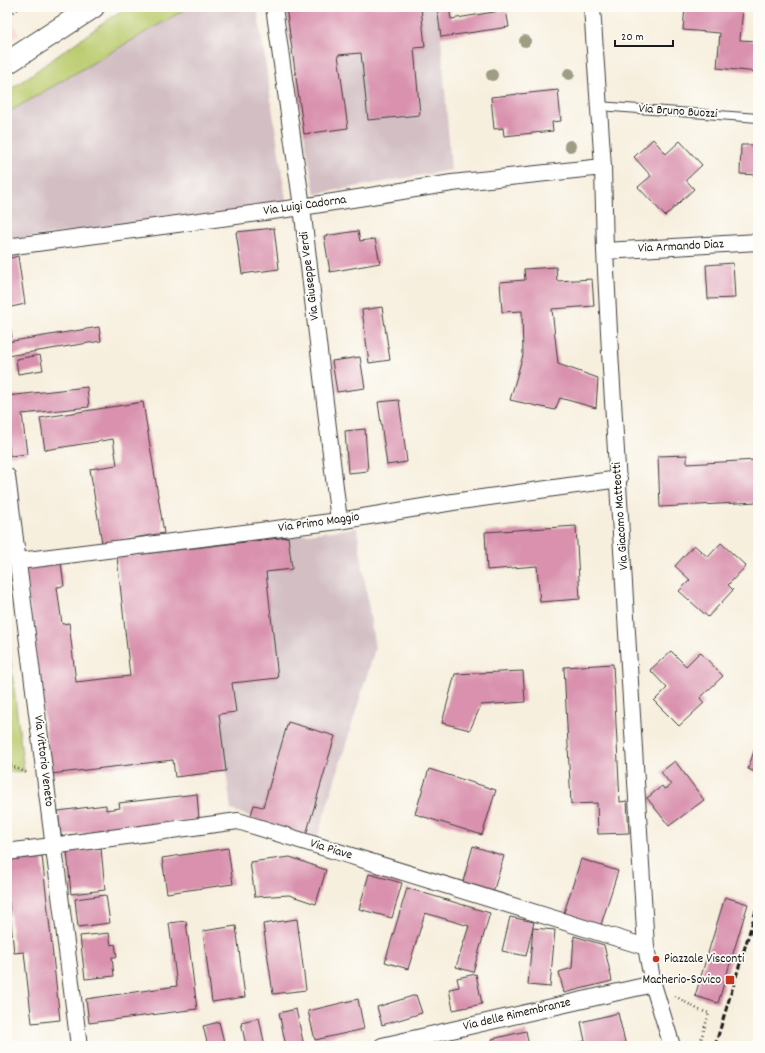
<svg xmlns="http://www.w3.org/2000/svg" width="765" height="1053" viewBox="0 0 765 1053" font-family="Dekko,sans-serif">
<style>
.built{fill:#f7d0cc}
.industrial{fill:#d2bec3}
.green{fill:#bbcc6f;stroke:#6c7446}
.building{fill:#d991ad}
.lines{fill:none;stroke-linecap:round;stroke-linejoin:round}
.service-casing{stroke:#3d3c39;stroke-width:10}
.minor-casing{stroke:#3d3c39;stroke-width:18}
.secondary-casing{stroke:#3d3c39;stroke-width:24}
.path{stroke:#3d3c39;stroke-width:2.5;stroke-dasharray:1 3;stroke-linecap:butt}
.service{stroke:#fff;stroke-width:8}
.minor{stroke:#fff;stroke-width:16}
.secondary{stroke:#fff;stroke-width:22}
.rail{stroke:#1c1c1c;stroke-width:3;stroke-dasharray:6 3;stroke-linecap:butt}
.tree{fill:#9d9d83}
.poi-dot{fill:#c8321e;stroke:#fdfcf7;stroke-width:1.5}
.labels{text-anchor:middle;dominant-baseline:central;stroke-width:3.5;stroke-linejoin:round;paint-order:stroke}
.street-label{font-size:13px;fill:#1c1c1c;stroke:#fdfcf7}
.poi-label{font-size:13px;fill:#1c1c1c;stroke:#fdfcf7;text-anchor:start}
</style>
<rect width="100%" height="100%" fill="#fdfcf7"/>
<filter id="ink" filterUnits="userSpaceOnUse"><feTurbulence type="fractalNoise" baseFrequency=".025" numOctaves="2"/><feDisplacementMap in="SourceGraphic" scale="8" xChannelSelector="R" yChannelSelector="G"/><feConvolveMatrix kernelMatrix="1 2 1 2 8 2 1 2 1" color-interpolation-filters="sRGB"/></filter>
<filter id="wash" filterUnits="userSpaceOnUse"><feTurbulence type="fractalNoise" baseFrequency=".012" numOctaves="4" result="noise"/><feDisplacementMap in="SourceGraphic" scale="16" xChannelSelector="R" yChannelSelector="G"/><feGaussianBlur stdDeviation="0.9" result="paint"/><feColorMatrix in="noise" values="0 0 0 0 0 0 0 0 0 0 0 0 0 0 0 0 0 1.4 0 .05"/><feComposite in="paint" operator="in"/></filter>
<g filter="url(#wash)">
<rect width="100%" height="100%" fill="#f7efde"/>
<path class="built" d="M7,7L19,35L7,40Z"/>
<path class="industrial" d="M189,7H257L287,206L7,240V113Z
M286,7H437L441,37L451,170L315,194L304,134Z
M357,528L375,649L317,839L231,810L226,771L173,760L51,774L40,687L130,676L117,557Z"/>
<path class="green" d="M130,7H189L7,113V92L109,19Z
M7,632L24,771L7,772Z"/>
<g id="blocks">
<path class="building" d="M286,7H421L425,47L414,48L420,115L368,120L361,53L338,55L348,128L304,134Z
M437,7H449L451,19L506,10L509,27L441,37Z
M685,7H743L740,40L758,41V72L717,68L720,33L683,30Z
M558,90L561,121L552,122L553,131L504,136L503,128L494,129L491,97Z
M653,139L666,154L680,141L702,165L686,180L694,189L665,216L638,187L651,176L634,157Z
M741,145H758V175L740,174Z
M274,228L279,269L242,274L236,232Z
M358,231L360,241L375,239L380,263L330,272L324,236Z
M18,256L25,304L7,308V259Z
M733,263L735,298L708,299L706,265Z
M556,267L557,281L592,279L594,306L552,309L558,364L598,378L596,408L560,398L555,410L510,400L523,355L522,311L502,312L500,282L525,280L524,269Z
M382,307L390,360L369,363L362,310Z
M7,308L12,337L7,338Z
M99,327L101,341L7,356V342Z
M40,355L43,370L18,374L16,359Z
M360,357L365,388L337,392L332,361Z
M87,387L89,407L22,414L27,454L10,456L7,430V396Z
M399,400L407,462L387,465L378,402Z
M143,402L164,533L102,543L90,469L117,465L113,439L45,450L40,418Z
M365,429L368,471L348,473L345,431Z
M755,452H758V502L660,507L658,456L687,455V464L756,460Z
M576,526L580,599L540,602L537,566L487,570L485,532Z
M288,537L292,569L266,572L278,678L232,683L236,712L219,714L226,771L175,777L173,760L51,774L25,568L61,563L64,586L57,587L62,624L69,623L76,682L130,676L117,557Z
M721,543L746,566L728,585L733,590L708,617L679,591L690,580L675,566L694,545L708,557Z
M671,651L686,666L700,652L723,676L700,698L704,703L679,726L654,701L667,688L650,670Z
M613,664L620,802L627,801L629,833L598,834L597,803L571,804L564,667Z
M523,671L525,702L481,705L470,730L442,723L455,674Z
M288,722L335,736L306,835L250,818L254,805L263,807Z
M758,739V773L748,769Z
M675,761L704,800L669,826L647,798L662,786L664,789L671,785L661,772Z
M429,769L496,790L482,835L415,814Z
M197,794L199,819L61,836L58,811L106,805V810L120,808L119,803Z
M473,846L504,856L492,896L462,885Z
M101,848L105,890L71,894L67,851Z
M228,848L233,884L167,893L162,858Z
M42,856L60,1020L32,1023L24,952L14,953L9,902H7V860Z
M290,857L326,870L316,904L289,895L255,897L250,862Z
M581,859L618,871L600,928L563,916Z
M369,874L402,883L392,918L359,909Z
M407,888L490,913L473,972L456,967L469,926L425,913L408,969L385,962Z
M106,895L110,923L78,927L75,899Z
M725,897L748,904L718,1003L695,996Z
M510,917L534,922L526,956L502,951Z
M297,919L306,990L273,994L263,924Z
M186,921L197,1009L89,1023L86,999L177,986L169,923Z
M236,926L245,997L212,1002L203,931Z
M533,928L555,930L550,987L528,985Z
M109,933L111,945L115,944L117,957H112L114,976L85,979L80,936Z
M574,936L604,945L612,981L564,993L559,972L572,968Z
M476,974L482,1004L453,1010L449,989L459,987L457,978Z
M416,995L422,1013L382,1025L377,1007Z
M358,999L364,1029L315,1040L308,1011Z
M296,1009L304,1046H286L279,1013Z
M618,1013L626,1046H571V1044L585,1041L581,1022Z
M259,1018L265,1046H246L241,1022Z
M219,1022L225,1046H208L203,1026Z
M526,1031L529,1046H493L492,1039Z"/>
</g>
</g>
<g filter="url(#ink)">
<use href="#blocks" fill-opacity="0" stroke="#3d3c39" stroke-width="1"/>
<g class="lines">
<g class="service-casing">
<path id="service" d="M599,106L758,118"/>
</g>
<g class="minor-casing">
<path id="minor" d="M274,7L302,207L339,521
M592,7L603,167L605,251L610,352L646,947L653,984L672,1046
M7,247L302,207L452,183L603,167
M605,251L758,242
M7,476L79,1046
M19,561L339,521L453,502L619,479
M7,852L238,821L646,947
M382,1046L653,984"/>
</g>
<g class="secondary-casing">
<path id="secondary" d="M7,63L93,7"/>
</g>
<path class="path" d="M7,17L21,7
M7,764L27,773
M675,996L699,1010L709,1013L699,1046"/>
<use href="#service" class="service"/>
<use href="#minor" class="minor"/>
<use href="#secondary" class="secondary"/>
<path class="rail" d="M715,1046L758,904"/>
</g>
<g class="tree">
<circle cx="525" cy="41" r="6"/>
<circle cx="569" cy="74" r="6"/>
<circle cx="492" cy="75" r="6"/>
<circle cx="570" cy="146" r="6"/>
</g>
</g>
<g class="poi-dot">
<circle cx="656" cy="959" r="4"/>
<rect x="725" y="975" width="10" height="10" rx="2"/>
</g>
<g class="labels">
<g class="street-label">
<text transform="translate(678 112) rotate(4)">Via Bruno Buozzi</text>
<text transform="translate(305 206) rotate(-8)">Via Luigi Cadorna</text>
<text transform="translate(681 247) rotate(-3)">Via Armando Diaz</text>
<text transform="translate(310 276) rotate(-97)">Via Giuseppe Verdi</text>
<text transform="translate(621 516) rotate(-94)">Via Giacomo Matteotti</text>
<text transform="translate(319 523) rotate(-8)">Via Primo Maggio</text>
<text transform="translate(43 761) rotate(83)">Via Vittorio Veneto</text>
<text transform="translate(331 850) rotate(17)">Via Piave</text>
<text transform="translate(517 1015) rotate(-13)">Via delle Rimembranze</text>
</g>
<g class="poi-label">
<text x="664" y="959">Piazzale Visconti</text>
<text x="721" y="980" text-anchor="end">Macherio-Sovico</text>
</g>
</g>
<rect width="765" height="1053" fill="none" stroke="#fdfcf7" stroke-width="24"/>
<path d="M615 40v6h58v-6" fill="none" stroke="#1c1c1c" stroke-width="2"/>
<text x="621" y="40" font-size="12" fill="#1c1c1c" stroke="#fdfcf7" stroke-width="3" paint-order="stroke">20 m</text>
</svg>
